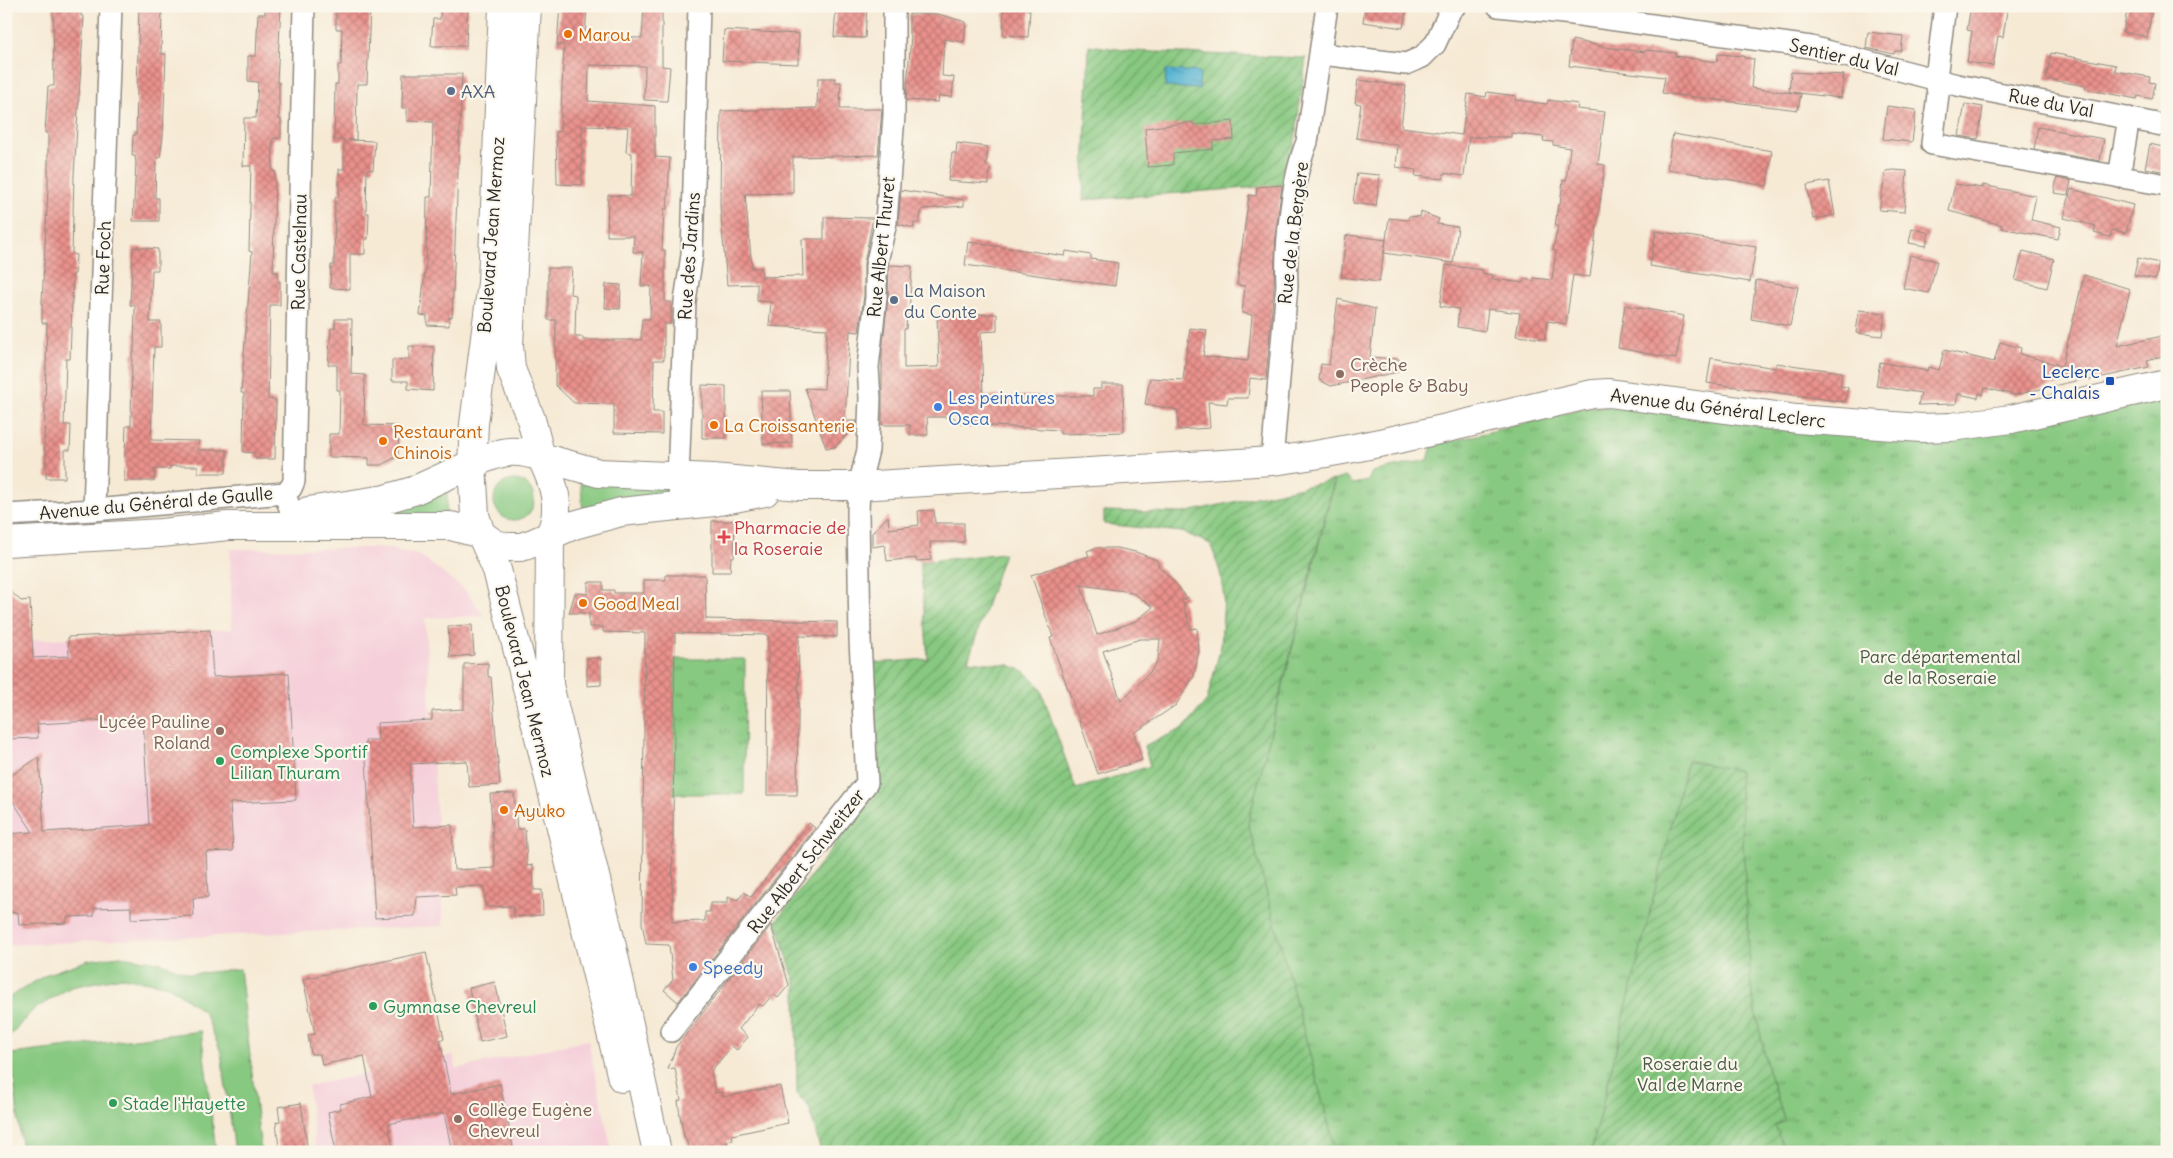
<svg xmlns="http://www.w3.org/2000/svg" width="2173" height="1158" viewBox="0 0 2173 1158" font-family="Delius,sans-serif">
<style>
.built{fill:#f5cfda}
.grass{fill:#88c981;stroke:#5a7a56}
.park{fill:url(#park-tufts);stroke:#5a7a56}
.garden{fill:url(#garden-furrows);stroke:#5a7a56}
.water{fill:url(#water-ripples);stroke:#406e7e}
.building{fill:url(#building-cross-hatch);fill-rule:evenodd}
.lines{fill:none;stroke-linecap:round;stroke-linejoin:round}
.minor-casing{stroke:#908a80;stroke-width:24}
.secondary-casing{stroke:#908a80;stroke-width:30}
.minor{stroke:#fff;stroke-width:21}
.secondary{stroke:#fff;stroke-width:28}
.food-dot{fill:#e8710a;stroke:#fbf7ec;stroke-width:2}
.service-dot{fill:#5c6f8a;stroke:#fbf7ec;stroke-width:2}
.education-dot{fill:#8d6e63;stroke:#fbf7ec;stroke-width:2}
.transit-dot{fill:#1a4fb4;stroke:#fbf7ec;stroke-width:2}
.shop-dot{fill:#3f7fe0;stroke:#fbf7ec;stroke-width:2}
.health-dot{fill:#e0444e;stroke:#fbf7ec;stroke-width:2}
.leisure-dot{fill:#2e9e5b;stroke:#fbf7ec;stroke-width:2}
.labels{text-anchor:middle;dominant-baseline:central;stroke-width:4.5;stroke-linejoin:round;paint-order:stroke}
.food-label{font-size:18px;fill:#c56008;stroke:#fbf7ec;text-anchor:start}
.street-label{font-size:18px;fill:#2b2b2b;stroke:#fbf7ec}
.service-label{font-size:18px;fill:#4e5e75;stroke:#fbf7ec;text-anchor:start}
.education-label{font-size:18px;fill:#785e54;stroke:#fbf7ec;text-anchor:start}
.transit-label{font-size:18px;fill:#164399;stroke:#fbf7ec;text-anchor:end}
.shop-label{font-size:18px;fill:#366cbe;stroke:#fbf7ec;text-anchor:start}
.health-label{font-size:18px;fill:#be3a42;stroke:#fbf7ec;text-anchor:start}
.park-label{font-size:18px;fill:#475a45;stroke:#fbf7ec}
.leisure-label{font-size:18px;fill:#27864d;stroke:#fbf7ec;text-anchor:start}
</style>
<defs>
<pattern id="park-tufts" width="24" height="20" patternUnits="userSpaceOnUse" patternTransform="scale(1.25)"><rect width="24" height="20" fill="#88c981"/><path d="M3 7l-1-3M5 7V3M7 7l1-3M15 17l-1-3M17 17v-4M19 17l1-3" fill="none" stroke="#6fa36a"/></pattern>
<pattern id="garden-furrows" width="10" height="10" patternUnits="userSpaceOnUse" patternTransform="scale(1.25)"><rect width="10" height="10" fill="#88c981"/><path d="M-1 1l2-2M0 10L10 0M9 11l2-2" fill="none" stroke="#6fa36a"/></pattern>
<pattern id="water-ripples" width="26" height="14" patternUnits="userSpaceOnUse" patternTransform="scale(1.25)"><rect width="26" height="14" fill="#54b2d2"/><path d="M2 4q2-2 4 0t4 0M15 11q2-2 4 0t4 0" fill="none" stroke="#4691ab"/></pattern>
<pattern id="building-cross-hatch" width="8" height="8" patternUnits="userSpaceOnUse" patternTransform="scale(1.25)"><rect width="8" height="8" fill="#ea918c"/><path d="M0 0l8 8M0 8l8-8" fill="none" stroke="#be7773"/></pattern>
</defs>
<rect width="100%" height="100%" fill="#fbf7ec"/>
<filter id="ink" filterUnits="userSpaceOnUse"><feTurbulence type="fractalNoise" baseFrequency=".02" numOctaves="2"/><feDisplacementMap in="SourceGraphic" scale="10" xChannelSelector="R" yChannelSelector="G"/><feConvolveMatrix kernelMatrix="1 2 1 2 8 2 1 2 1" color-interpolation-filters="sRGB"/></filter>
<filter id="wash" filterUnits="userSpaceOnUse"><feTurbulence type="fractalNoise" baseFrequency=".0096" numOctaves="4" result="noise"/><feDisplacementMap in="SourceGraphic" scale="20" xChannelSelector="R" yChannelSelector="G"/><feGaussianBlur stdDeviation="1.12" result="paint"/><feColorMatrix in="noise" values="0 0 0 0 0 0 0 0 0 0 0 0 0 0 0 0 0 1.4 0 .05"/><feComposite in="paint" operator="in"/></filter>
<g filter="url(#wash)">
<rect width="100%" height="100%" fill="#f6ead5"/>
<path class="built" d="M387,548L421,556L467,592L484,616L425,618L443,926L6,945V592L15,595L20,601L32,640L232,629L230,549Z
M588,1040L612,1152H316L308,1086L453,1055L456,1069Z"/>
<path class="grass" d="M580,475L667,487V496L583,510Z
M494 500a20 20 0 1 1 40 0a20 20 0 1 1-40 0Z
M448,485L446,517L381,516L380,510Z
M120,956L159,962L190,974L240,969L261,1152H235L221,1052L204,1012L169,986L122,977L71,987L33,1010L6,1040V1002L10,997L47,974L89,960Z
M201,1031L216,1152H22L11,1054Z"/>
<path class="park" d="M2167,398V1152H1785L1774,1125L1785,1121L1767,1067L1751,989L1687,761L1591,1152H1336L1248,823L1335,480L1345,477L1353,484L1368,481L1372,472L1428,460L1432,446L1591,407L1621,406L1812,434Z
M675,659H745L744,794H673Z"/>
<path class="garden" d="M1089,45L1131,51L1306,58L1289,185L1083,200Z
M1334,480L1248,823L1336,1152H821L809,1107L797,1094L796,985L776,921L879,788L874,663L928,659L920,562L1004,553L968,661L1009,665L1026,672L1040,687L1076,789L1150,766L1144,746L1184,728L1207,700L1221,646L1224,597L1220,572L1211,544L1182,532L1104,524V511L1183,513Z
M1687,760L1739,771L1751,989L1767,1067L1785,1121L1775,1125L1785,1152H1591Z"/>
<path class="water" d="M1166,70L1200,72L1199,89L1165,87Z"/>
<g id="blocks">
<path class="building" d="M53,6H81V16H84L74,175L72,254L76,255L75,274H73L70,359H66L64,425H71L70,450H65V478H46V450H44L47,323H42V302L48,189V133H45L48,86H54Z
M139,6H162L161,54H166L163,136L160,158L157,157L156,164L155,198H159V221H133L136,163L135,156H132L133,135H136Z
M265,6H281L277,82H279V119H281V138H273L272,171H275L273,272H278V281H280V305H270L268,399L276,400L275,459H255V453L243,452L244,393H241L252,252L249,251L251,166H243L244,118H256L258,82L248,81V56H256L258,14H265Z
M336,6H370L367,84H357L356,140H348L375,141L373,170L367,169L366,213H369L368,239H365V254H350V289L330,288L331,265H334L335,197H339V169H344V140H334L335,84H338V65H341L342,29H336Z
M441,6H468L466,46H431L433,19H440Z
M560,6H587L585,37L642,38L644,6H662V66L670,67L667,101L644,100L645,66L589,65L588,101L655,106V157L670,158L667,209H664L662,250H665V302H671V324H664V360H654L653,412H662V434L614,433V404L574,403L555,385L556,320H548V268H572L570,294L576,295L575,337H583V340H641L642,319H650L651,286H641L643,252H633L634,236H607L608,195L631,196L632,153L626,152L628,127L582,126V185L557,184L556,131L560,132L564,45H557Z
M836,6H867L865,38L834,37Z
M1004,6H1027V10H1030L1028,37L1003,35Z
M1365,6H1407L1403,28L1363,22Z
M1971,6L2007,11L2003,37L1998,36L1993,66L1967,62L1972,31L1967,30Z
M2128,6H2153L2147,37L2123,32Z
M909,14H938L966,22L964,42L944,39L942,76L954,77L952,97L939,96L938,102L906,100L911,35L909,34Z
M724,30L799,34L798,64L722,61Z
M1868,32L1903,36L1901,51H1895L1894,54L1866,48Z
M1572,40L1611,48L1645,52L1646,50L1676,53L1675,56L1717,62L1718,54L1744,56V58L1754,59L1751,88L1801,94L1798,110L1662,93L1665,77L1569,66Z
M2051,53L2116,65L2115,71L2150,77L2149,82L2155,83L2152,99L2138,96L2137,99L2116,95L2085,89L2086,86L2046,79Z
M1791,72L1844,75L1841,98L1789,92Z
M403,74H462L452,317H449V326L427,325V316L420,315L426,264L427,197H431L433,122L407,121V108H402Z
M818,78H835V82H841L840,109H882L878,155L793,157V193L745,194L752,268H761L762,277L803,276L802,239H824V217L873,218L864,263V296L859,332L850,331L845,421H857L856,426L835,447L826,448L805,388L824,389L827,329L769,326L771,302L757,301V284L727,285L720,205L721,111L817,108Z
M1358,80L1406,86L1401,127L1462,135L1468,94L1486,97L1487,92L1516,96L1515,100L1547,104L1548,100L1578,104L1577,109L1605,112L1598,164L1605,165L1590,277L1573,275L1566,324L1547,321L1545,339L1516,336L1520,313L1488,309L1485,331L1457,327L1459,309L1440,306L1446,265L1483,270L1482,273L1493,275L1492,279L1524,283V279L1534,281V278L1552,280L1556,251L1553,250L1558,226H1555L1558,205H1560L1563,180L1566,181L1570,148L1553,145V142L1543,141L1544,137L1511,133V137H1469L1464,176L1444,173L1443,179L1415,176L1416,170L1396,167L1398,145L1356,138L1361,104L1355,103Z
M1965,104L1983,107L1978,139L1959,136Z
M1887,106L1916,110L1912,142L1883,139Z
M1233,121L1234,139L1213,141V149L1173,153V165L1148,167L1145,128L1193,122V125Z
M2038,127L2104,139L2100,161L2034,149Z
M1673,134L1772,151L1767,186L1667,169Z
M957,143L988,147L986,165L990,169L989,184L948,181L952,153H956Z
M2150,144L2167,148V172L2145,168Z
M1894,170L1907,171L1904,212L1879,210L1886,171Z
M1357,173L1380,175L1376,206L1353,203Z
M2057,178L2071,181L2068,195L2054,193Z
M1829,181L1835,215L1813,219L1807,185Z
M1955,184L1983,188V185L2036,196L2031,220L2061,227L2058,239L2001,228L2002,225L1949,211Z
M1282,185L1276,231L1274,285L1266,380L1250,378L1248,398H1228L1227,404L1208,402L1210,428L1178,430V410L1145,404L1150,378L1183,380L1190,328L1207,330L1203,356L1248,361L1252,315L1242,313L1245,286L1237,285L1249,195L1256,196L1257,187Z
M2071,189L2133,205L2126,233L2112,230L2110,237L2094,233L2096,226L2064,218Z
M901,190L964,200V206L922,209L919,223H914V228L898,224Z
M1421,212L1439,219L1437,224L1458,227L1453,263L1384,253L1389,218L1408,220L1409,216L1420,217Z
M1912,228L1929,233L1926,246L1909,243Z
M1656,231L1756,247L1750,282L1650,266Z
M1349,235L1386,240L1379,282L1341,277L1346,236Z
M968,242L1065,256L1066,251L1091,255V259L1118,263L1115,286L965,265Z
M133,247L158,249V270H152L150,322H161V347H154L151,440L199,441L198,450H227L226,473H198V466H170V469H155L154,481H124L126,426H131L132,353H134L135,305H130Z
M2023,251L2054,259L2047,288L2015,280Z
M1910,255L1937,261L1929,293L1903,288Z
M2138,258L2159,263L2156,279L2134,275Z
M889,265L912,266L909,315H907L906,329H904V368L939,367L937,315L997,314V331L981,332L983,396H1093V389H1101V384H1123L1124,432L1060,434L1059,430L962,424L953,417H927L928,435H910V425H882V351L888,298Z
M2084,275L2130,289L2117,346L2167,335V355L2147,360L2149,367L2089,380L2088,378L2015,395L1985,388L1983,395L1979,393L1978,398L1958,394L1956,404L1918,405L1921,393L1876,386L1880,362L1927,371L1928,367L1939,370L1944,350L1994,362L2000,342L2021,348L2020,354L2062,366Z
M1756,280L1798,287L1790,326L1751,319Z
M606,284L621,285L620,309L605,308Z
M1338,299L1375,309L1370,357L1399,359L1398,372L1331,386L1319,380L1321,364L1329,365Z
M1625,305L1684,316L1676,359L1618,348Z
M1859,310L1885,313L1882,336L1856,333Z
M335,319H352L351,374L365,375L364,425L399,426L398,456L381,465H369V458L329,457V434H339L340,390H337V365H328L331,328H335Z
M409,346L434,347L433,391L408,389V381H392V360L409,359Z
M1711,358L1776,368V363L1842,372L1840,386L1848,387L1845,402L1707,383Z
M702,385L726,386V438H702Z
M761,391H790L792,443L763,444Z
M934,510L935,523H964V542H930L931,560L916,561V558L887,561L885,545L872,547V533L888,516L889,529L919,525L918,511Z
M712,521H735L734,557H731L730,572H712Z
M1095,548H1117L1136,552L1157,560L1159,567L1179,587L1187,598L1182,600L1191,629L1197,628L1199,650L1194,676L1176,705L1134,733L1142,760L1098,774L1050,638L1053,637L1031,575L1089,556L1087,551ZM1081,585L1124,591L1135,594L1153,607L1136,621L1097,635ZM1140,639H1160L1158,660L1151,671L1121,701L1103,651Z
M666,575H705L706,619L837,622V637L799,636L797,795H767L768,635L675,633L672,922L705,921V912H710V903H728V897L738,900L744,892L751,897L809,823L815,828L678,1002L664,990L673,980L669,945L646,944L642,923L645,633L603,632V627H589V613H569L575,593L588,594V582H603V590H614V593H644V580H666Z
M6,587L21,601L30,600L33,658L69,656L68,637L210,630L213,677L289,673L296,800L230,803L233,851L206,852L208,897L193,898L194,916L131,919V907L94,908V916L67,917V923L19,925L18,912L6,913V834L33,832L6,791V779L39,757L44,832L149,825L143,718L37,724L38,738L8,739Z
M472,625L474,655L450,657L448,626Z
M587,658H601V685L587,686Z
M488,663V677H491L500,785L469,787L467,761L410,764L413,827L452,825L454,870L495,868L490,794L514,793L517,829H525L527,866L533,865L534,890H542L543,915L514,917L513,906L486,907L484,886L455,887L456,895L417,897L415,916L375,918L365,740H378L377,723L432,720V711L464,709V664Z
M771,925L789,985L778,998L773,994L763,1006L759,1004L739,1029L748,1037L737,1050L732,1046L711,1071L715,1093L722,1092L723,1097L780,1086L788,1123L732,1135L733,1140L727,1141L729,1152H691L684,1136L680,1116L678,1101L681,1100L675,1068L668,1069L676,1047Z
M426,952L444,1039L440,1040L451,1094L500,1084L514,1152H452L444,1113L388,1124L394,1152H336L328,1112L341,1109L340,1104L372,1097L364,1056L322,1065L320,1054H311L308,1035L315,1034L303,979Z
M495,982L507,1036L480,1042L469,988Z
M301,1103L308,1152H283V1148H279L276,1122L280,1121L278,1107Z"/>
</g>
</g>
<g filter="url(#ink)">
<use href="#blocks" fill-opacity="0" stroke="#908a80" stroke-width="1"/>
<g class="lines">
<g class="minor-casing">
<path id="minor" d="M1498,6L1573,14L1811,47L1957,85L2167,126
M1945,6L1936,78L1938,94L1932,144L2167,185
M1321,54L1406,64L1422,57L1435,44L1451,9L1455,6
M2119,177L2129,118
M1272,461L1287,285C1285,246 1292,178 1307,142L1327,6
M284,493L291,488L294,481L304,6
M681,505L678,477L685,301L692,255L699,6
M94,510L111,6
M6,515L94,510L284,493L292,513
M671,1031L867,783L860,639L858,512L859,486L868,450L870,398L868,367L876,297V266L886,222L894,115V6"/>
</g>
<g class="secondary-casing">
<path id="secondary" d="M527,6L509,345L511,369L531,419L541,457L599,473L713,478L799,486H859L1272,461C1380,448 1486,417 1593,394L1609,393L1797,419L1921,428L1951,427L2011,419L2167,384
M308,511L385,499L413,491L472,464L474,424L492,283L503,6
M6,542L161,533L228,526H451L481,534L497,570L521,663L622,1078
M657,1152L611,942L549,685L550,534C563,508 553,481 541,457C512,447 500,452 472,464L475,515L481,534L495,544L508,547H521L533,543L574,525L621,512L714,502L765,492"/>
</g>
<use href="#minor" class="minor"/>
<use href="#secondary" class="secondary"/>
</g>
</g>
<g class="food-dot">
<circle cx="568" cy="34" r="5"/>
<circle cx="714" cy="425" r="5"/>
<circle cx="383" cy="441" r="5"/>
<circle cx="583" cy="603" r="5"/>
<circle cx="504" cy="810" r="5"/>
</g>
<g class="service-dot">
<circle cx="451" cy="91" r="5"/>
<circle cx="894" cy="300" r="5"/>
</g>
<g class="education-dot">
<circle cx="1340" cy="374" r="5"/>
<circle cx="220" cy="731" r="5"/>
<circle cx="458" cy="1119" r="5"/>
</g>
<rect class="transit-dot" x="2105" y="376" width="10" height="10" rx="2.5"/>
<g class="shop-dot">
<circle cx="938" cy="407" r="5"/>
<circle cx="693" cy="967" r="5"/>
</g>
<path class="health-dot" d="M721.5 529.5h5v5h5v5h-5v5h-5v-5h-5v-5h5z"/>
<g class="leisure-dot">
<circle cx="220" cy="761" r="5"/>
<circle cx="373" cy="1006" r="5"/>
<circle cx="113" cy="1103" r="5"/>
</g>
<g class="labels">
<g class="food-label">
<text x="578" y="34">Marou</text>
<text x="724" y="425">La Croissanterie</text>
<text x="393" y="431">Restaurant<tspan x="393" dy="21">Chinois</tspan></text>
<text x="593" y="603">Good Meal</text>
<text x="514" y="810">Ayuko</text>
</g>
<g class="street-label">
<text transform="translate(1844 57) rotate(13)">Sentier du Val</text>
<text transform="translate(2051 103) rotate(11)">Rue du Val</text>
<text transform="translate(1293 233) rotate(-83)">Rue de la Bergère</text>
<text transform="translate(491 235) rotate(-86)">Boulevard Jean Mermoz</text>
<text transform="translate(881 247) rotate(-84)">Rue Albert Thuret</text>
<text transform="translate(299 252) rotate(-89)">Rue Castelnau</text>
<text transform="translate(689 256) rotate(-86)">Rue des Jardins</text>
<text transform="translate(103 258) rotate(-88)">Rue Foch</text>
<text transform="translate(1718 408) rotate(7)">Avenue du Général Leclerc</text>
<text transform="translate(156 503) rotate(-5)">Avenue du Général de Gaulle</text>
<text transform="translate(525 681) rotate(76)">Boulevard Jean Mermoz</text>
<text transform="translate(806 861) rotate(-52)">Rue Albert Schweitzer</text>
</g>
<g class="service-label">
<text x="461" y="91">AXA</text>
<text x="904" y="290">La Maison<tspan x="904" dy="21">du Conte</tspan></text>
</g>
<g class="education-label">
<text x="1350" y="364">Crèche<tspan x="1350" dy="21">People &amp; Baby</tspan></text>
<text x="210" y="721" text-anchor="end">Lycée Pauline<tspan x="210" dy="21">Roland</tspan></text>
<text x="468" y="1109">Collège Eugène<tspan x="468" dy="21">Chevreul</tspan></text>
</g>
<g class="transit-label">
<text x="2100" y="371">Leclerc<tspan x="2100" dy="21">- Chalais</tspan></text>
</g>
<g class="shop-label">
<text x="948" y="397">Les peintures<tspan x="948" dy="21">Osca</tspan></text>
<text x="703" y="967">Speedy</text>
</g>
<g class="health-label">
<text x="734" y="527">Pharmacie de<tspan x="734" dy="21">la Roseraie</tspan></text>
</g>
<g class="park-label">
<text x="1940" y="656">Parc départemental<tspan x="1940" dy="21">de la Roseraie</tspan></text>
<text x="1690" y="1063">Roseraie du<tspan x="1690" dy="21">Val de Marne</tspan></text>
</g>
<g class="leisure-label">
<text x="230" y="751">Complexe Sportif<tspan x="230" dy="21">Lilian Thuram</tspan></text>
<text x="383" y="1006">Gymnase Chevreul</text>
<text x="123" y="1103">Stade l'Hayette</text>
</g>
</g>
<rect width="2173" height="1158" fill="none" stroke="#fbf7ec" stroke-width="25"/>
</svg>
